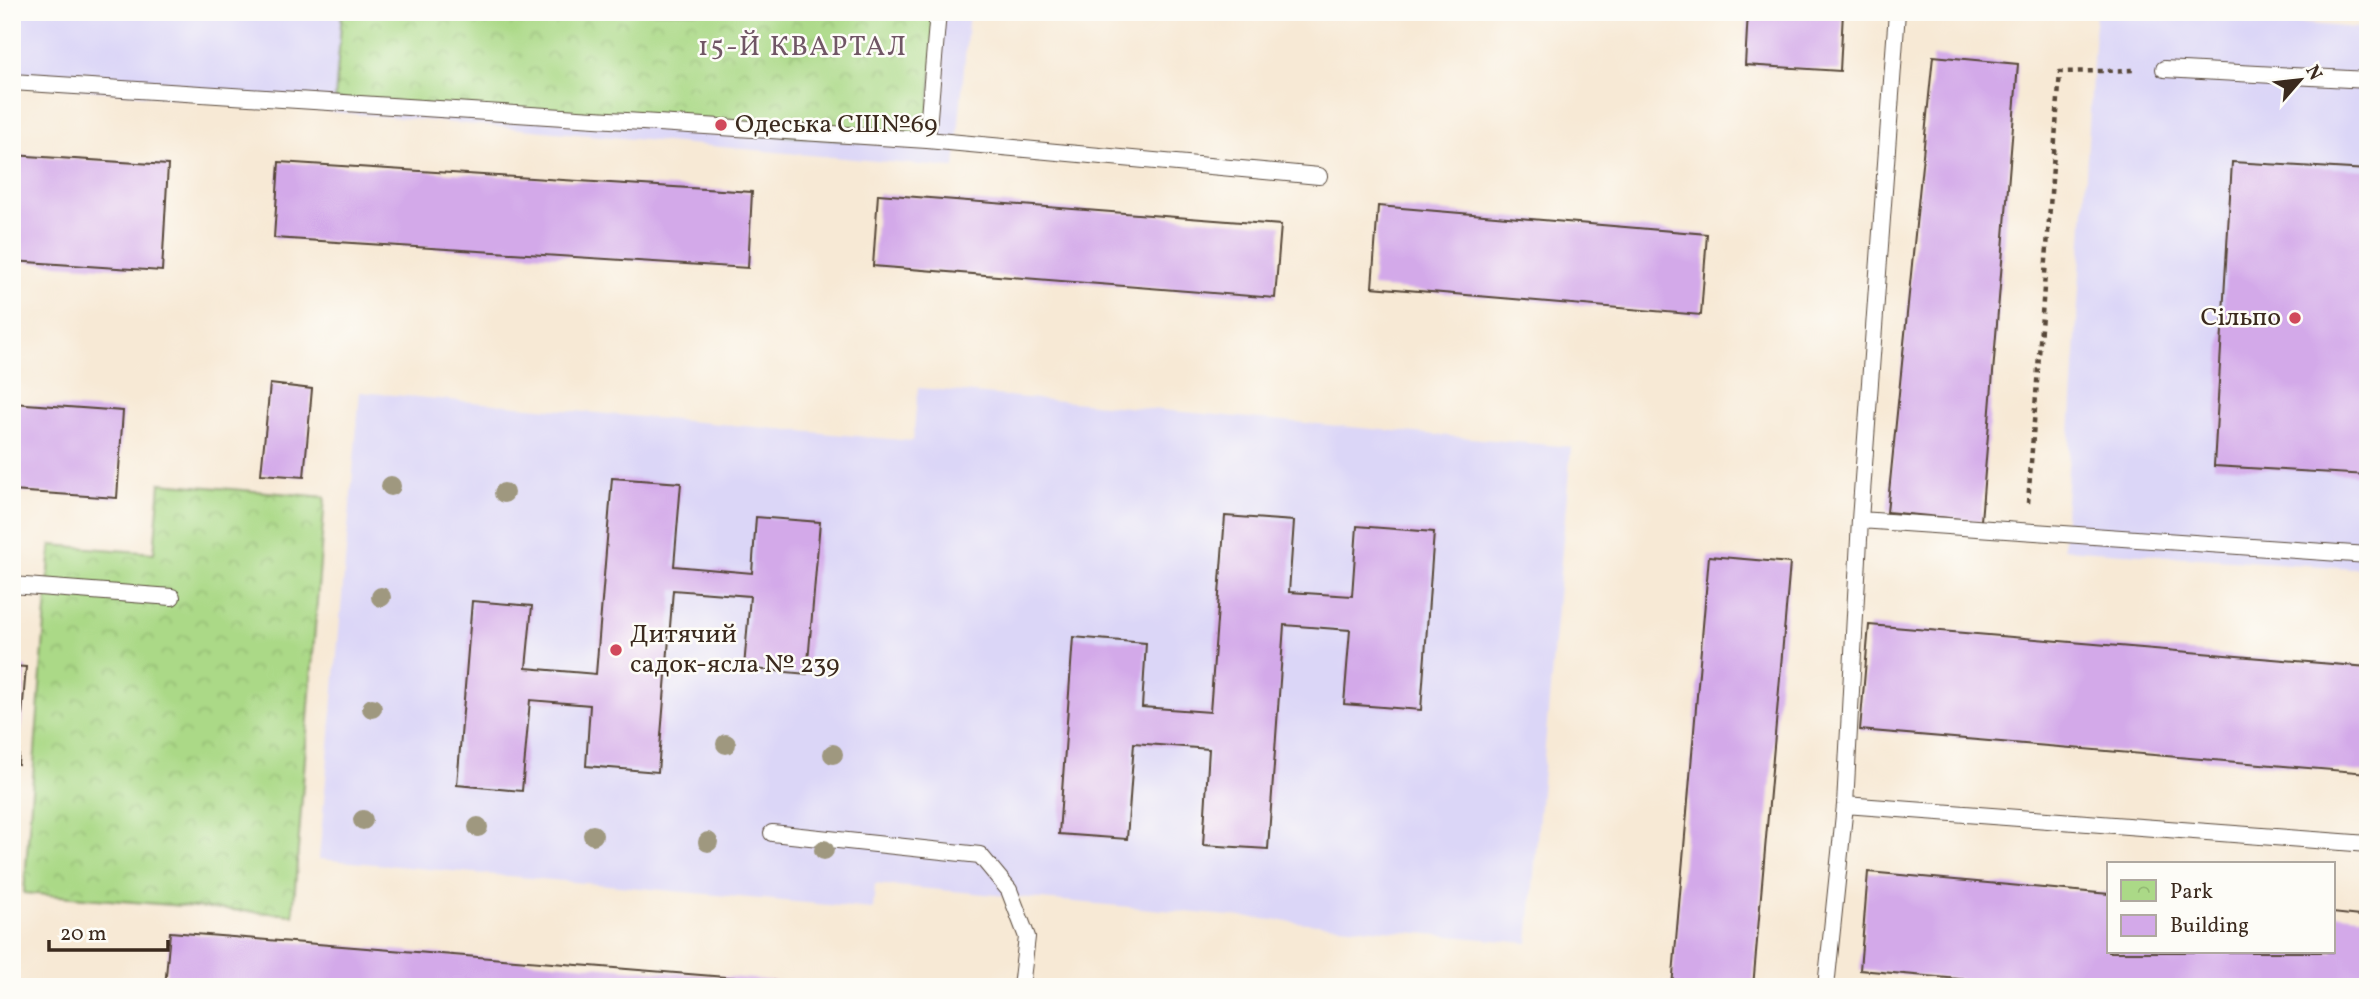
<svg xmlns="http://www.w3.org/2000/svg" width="2380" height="999" viewBox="0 0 2380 999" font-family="Vollkorn,serif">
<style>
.built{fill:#dbd6f7}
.park{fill:url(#park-crowns);stroke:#738252;stroke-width:2}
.building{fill:#d3a9e9}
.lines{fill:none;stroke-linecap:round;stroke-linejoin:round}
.lane-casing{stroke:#574739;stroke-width:18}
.path{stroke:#574739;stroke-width:4.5;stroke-dasharray:5 5;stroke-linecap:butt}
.lane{stroke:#fff;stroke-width:16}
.tree{fill:#9f987f}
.poi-dot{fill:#d1495b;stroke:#fdfcf7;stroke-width:2.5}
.labels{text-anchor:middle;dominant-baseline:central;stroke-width:5;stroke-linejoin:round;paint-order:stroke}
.poi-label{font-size:26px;fill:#3b2a1e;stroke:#fdfcf7;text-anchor:start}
.neighbourhood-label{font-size:28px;letter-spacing:2px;fill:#705665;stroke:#fdfcf7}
</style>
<defs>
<pattern id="park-crowns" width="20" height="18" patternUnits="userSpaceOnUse" patternTransform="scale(1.75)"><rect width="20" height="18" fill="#abd987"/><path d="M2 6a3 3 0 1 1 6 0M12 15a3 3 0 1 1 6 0" fill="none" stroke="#94ba74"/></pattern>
</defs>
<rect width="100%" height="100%" fill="#fdfcf7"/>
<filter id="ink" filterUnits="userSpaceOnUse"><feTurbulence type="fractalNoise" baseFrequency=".0143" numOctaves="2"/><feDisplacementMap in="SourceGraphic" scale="14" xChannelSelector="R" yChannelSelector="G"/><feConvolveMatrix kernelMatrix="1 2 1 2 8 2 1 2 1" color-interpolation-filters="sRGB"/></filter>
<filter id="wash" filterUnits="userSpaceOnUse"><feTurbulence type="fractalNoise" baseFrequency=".00686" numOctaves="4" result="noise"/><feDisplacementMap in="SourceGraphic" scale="28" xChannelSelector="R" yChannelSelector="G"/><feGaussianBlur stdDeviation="1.57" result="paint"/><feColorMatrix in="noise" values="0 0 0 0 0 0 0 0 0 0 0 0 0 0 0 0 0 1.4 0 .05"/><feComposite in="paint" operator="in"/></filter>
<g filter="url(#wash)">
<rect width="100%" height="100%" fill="#f7e9d5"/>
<path class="built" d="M12,12H969L955,168L12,83Z
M2096,12H2170L2368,29V569L2063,549Z
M918,388L1571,447L1528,943L875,884L873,909L319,859L360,392L913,441Z"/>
<path class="park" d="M342,12H937L926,147L335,99Z
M160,483L325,497L293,915L24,893L51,545L154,553Z"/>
<g id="blocks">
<path class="building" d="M1748,12H1843L1840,71L1745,65Z
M1933,56L2018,64L1981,521L1887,512Z
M12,155L168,165L162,271L12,261Z
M279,162L752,192L748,268L274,238Z
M2232,162L2368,170V475L2214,466Z
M878,194L1281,225L1275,298L873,266Z
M1378,206L1707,234L1701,315L1372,287Z
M270,384L312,389L304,477L261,474Z
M12,403L123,411L117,498L12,491Z
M612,478L681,483L674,566L752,573L756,517L820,522L807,674L744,668L750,596L673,590L658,772L586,766L590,705L530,700L522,791L457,785L472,601L532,606L526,668L596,674Z
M1225,516L1294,521L1289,592L1352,596L1357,526L1434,532L1421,710L1344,704L1350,630L1284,625L1268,849L1203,845L1209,749L1134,743L1127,839L1059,834L1073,637L1146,643L1142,707L1210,712Z
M1709,556L1790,563L1753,987H1672Z
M1869,625L2368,667V773L1860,730Z
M12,666L26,667L18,764L12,763Z
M1868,872L2109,894V952H2333V913L2368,917V987H2047L1860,970Z
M170,932L825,985V987H165Z"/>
</g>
</g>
<g filter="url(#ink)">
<use href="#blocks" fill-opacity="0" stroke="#574739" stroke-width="2"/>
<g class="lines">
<g class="lane-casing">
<path id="lane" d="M2164,69L2368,80
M12,82L927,140L1319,176
M927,140L938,12
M1860,520L2368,555
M12,585L172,597
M1845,805L2368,844
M772,833L980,855L1009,890L1027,937L1021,987
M1826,987L1845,805L1860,520L1897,12"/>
</g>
<path class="path" d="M2028,503L2060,72L2137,70"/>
<use href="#lane" class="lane"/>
</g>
<g class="tree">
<circle cx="391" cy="486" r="10"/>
<circle cx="504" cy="493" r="10"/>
<circle cx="381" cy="597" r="10"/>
<circle cx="372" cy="708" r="10"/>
<circle cx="726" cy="744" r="10"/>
<circle cx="833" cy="754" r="10"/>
<circle cx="363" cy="820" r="10"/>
<circle cx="478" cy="827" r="10"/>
<circle cx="593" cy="835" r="10"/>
<circle cx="708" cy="842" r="10"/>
<circle cx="824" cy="850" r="10"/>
</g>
</g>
<g class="poi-dot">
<circle cx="721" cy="125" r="7"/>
<circle cx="2295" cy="318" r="7"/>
<circle cx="616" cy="650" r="7"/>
</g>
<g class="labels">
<g class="poi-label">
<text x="735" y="125">Одеська СШ№69</text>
<text x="2281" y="318" text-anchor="end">Сільпо</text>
<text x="630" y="635">Дитячий<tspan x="630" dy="30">садок-ясла № 239</tspan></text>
</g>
<g class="neighbourhood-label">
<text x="803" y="47">15-Й КВАРТАЛ</text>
</g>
</g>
<rect width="2380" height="999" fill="none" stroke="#fdfcf7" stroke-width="42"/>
<rect x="2107" y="862" width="228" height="91" fill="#fdfcf7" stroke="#afa8a0" stroke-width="2"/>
<rect x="2121" y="880" width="35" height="21" fill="url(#park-crowns)" stroke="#afa8a0" stroke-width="2"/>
<text x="2170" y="898" font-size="21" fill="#3b2a1e">Park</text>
<rect x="2121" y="915" width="35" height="21" fill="#d3a9e9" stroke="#afa8a0" stroke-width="2"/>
<text x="2170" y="932" font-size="21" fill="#3b2a1e">Building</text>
<g transform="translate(2300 80) rotate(62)" stroke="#fdfcf7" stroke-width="5" paint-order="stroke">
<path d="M0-5L12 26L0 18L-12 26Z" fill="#3b2a1e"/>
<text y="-10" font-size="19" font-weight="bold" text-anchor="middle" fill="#3b2a1e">N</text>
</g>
<path d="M49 940v10h119v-10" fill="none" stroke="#3b2a1e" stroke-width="3.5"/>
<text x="60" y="940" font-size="21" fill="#3b2a1e" stroke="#fdfcf7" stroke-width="5" paint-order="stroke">20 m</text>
</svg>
